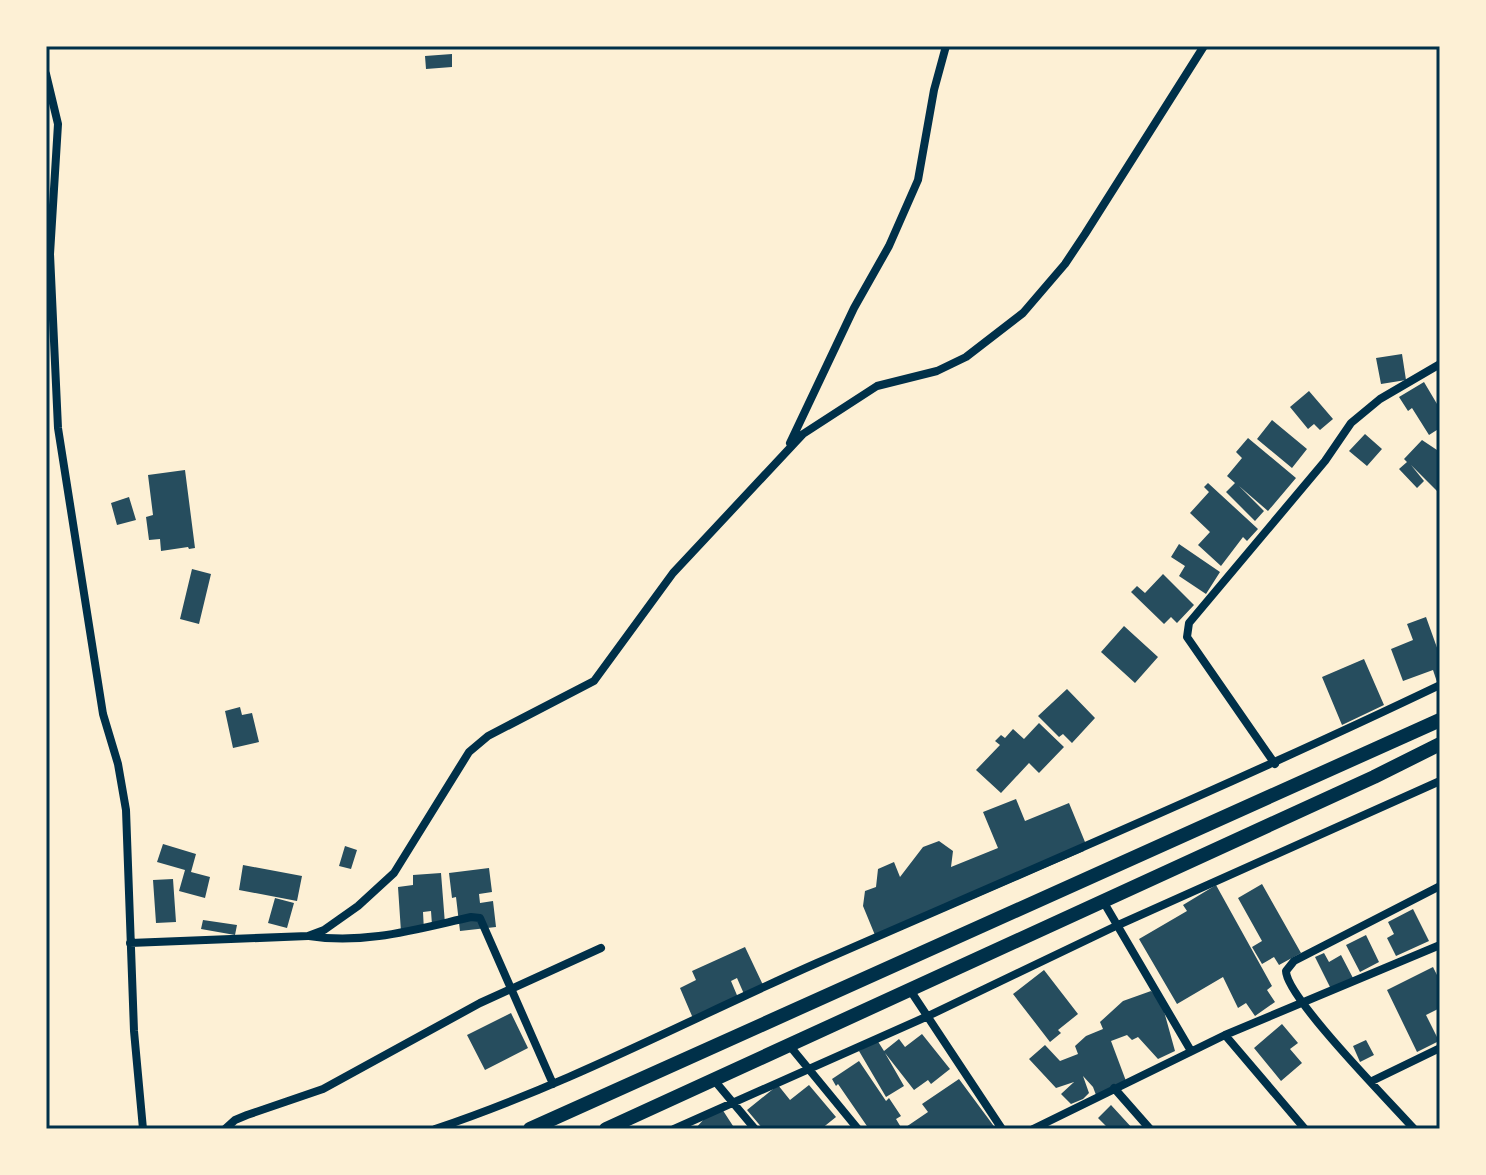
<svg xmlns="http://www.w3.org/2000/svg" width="1486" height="1175" viewBox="0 0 1486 1175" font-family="'Source Sans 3',sans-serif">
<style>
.building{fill:#264d5e}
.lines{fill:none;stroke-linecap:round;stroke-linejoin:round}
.minor{stroke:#003049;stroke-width:8}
.trunk{stroke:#003049;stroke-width:14}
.neatline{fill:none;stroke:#003049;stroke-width:3}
</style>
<rect width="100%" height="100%" fill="#fdf0d5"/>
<path class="building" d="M452,54V67L426,69L425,56Z
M1402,354L1406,380L1381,384L1376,358Z
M1424,382L1440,409V428L1429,435L1412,408L1408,411L1399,397Z
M1309,391L1333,419L1320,430L1314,424L1308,429L1290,407Z
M1272,420L1307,449L1292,468L1257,439Z
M1365,434L1382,449L1367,466L1349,451Z
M1248,438L1296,478L1268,511L1239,486L1264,511L1255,521L1226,492L1235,483L1227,476L1242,458L1236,452Z
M1422,440L1440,452V494L1411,465L1424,481L1417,488L1399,469L1407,462L1404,459Z
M185,470L195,548L189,549L188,547L161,551L160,539L149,540L146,517L153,515L148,475Z
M1208,483L1258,529L1247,541L1243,537L1221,566L1198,545L1210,532L1190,513L1209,492L1204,487Z
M129,497L136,520L117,525L111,503Z
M1179,544L1220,572L1206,594L1179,576L1185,566L1171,557Z
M192,569L211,574L199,624L180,619Z
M1163,574L1194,605L1177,623L1171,617L1164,624L1131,592L1137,586L1145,593Z
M1426,617L1440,656V681L1437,682L1433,670L1403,681L1391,649L1413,640L1407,624Z
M1124,626L1158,657L1135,683L1101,652Z
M1364,659L1384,705L1342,725L1322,677Z
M1067,689L1095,718L1072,743L1063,734L1059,737L1038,716Z
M240,707L242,715L252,713L259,742L233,748L225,711Z
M1039,723L1064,747L1039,773L1029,763L1001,793L976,770L1000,745L995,741L1001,735L1005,738L1013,729L1024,739Z
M1016,799L1025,821L1069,803L1085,842L1084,851L877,940L863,906L865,891L876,887L878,869L894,862L900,877L923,847L939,841L953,851L951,867L998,848L983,812Z
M163,844L196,854L191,872L210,877L205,898L179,891L185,870L157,862Z
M345,846L357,850L351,869L339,866Z
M243,865L302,876L297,901L239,890Z
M489,868L492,892L479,894L480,903L493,901L496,927L460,931L456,897L452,898L449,873Z
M441,873L445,924L432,925L431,911L423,912L424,931L401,932L398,887L413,885V875Z
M173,879L176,922L156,923L153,880Z
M1262,884L1301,953L1279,965L1274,957L1262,964L1252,947L1262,941L1238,898Z
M1216,885L1272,986L1267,990L1275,1002L1255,1016L1246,1003L1238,1008L1223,977L1177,1004L1139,939L1187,911L1183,905Z
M275,898L294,903L287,928L268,923Z
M1413,909L1429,941L1396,956L1387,938L1394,934L1388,922Z
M203,920L237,925L235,935L201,929Z
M1366,935L1379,962L1360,972L1346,945Z
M745,947L763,985L744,994L737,978L731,981L739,1000L695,1023L680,988L696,980L692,971Z
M1324,953L1329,962L1341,955L1353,978L1331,989L1315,957Z
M1433,967L1440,981V1008L1426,1015L1439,1041L1417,1052L1387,990Z
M1044,970L1078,1014L1058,1030L1061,1033L1050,1042L1013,994Z
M1151,991L1162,1004L1175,1051L1158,1059L1138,1037L1132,1040L1127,1035L1111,1041L1126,1081L1096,1095L1093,1087L1083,1076L1089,1093L1083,1099L1071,1104L1061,1094L1074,1082L1056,1088L1029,1059L1045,1045L1060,1061L1078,1054L1075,1046L1086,1036L1103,1029L1100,1022L1123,1001Z
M511,1013L528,1048L485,1070L467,1035Z
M1282,1024L1298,1043L1290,1049L1302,1063L1281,1081L1254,1048Z
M922,1034L950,1069L931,1084L928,1080L914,1090L885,1053L904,1086L886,1097L859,1051L877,1040L884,1051L899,1039L905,1047Z
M1366,1040L1374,1055L1360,1062L1353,1046Z
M859,1061L886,1101L889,1098L901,1116L896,1119L902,1129H869L838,1084L836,1086L832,1079Z
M959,1079L996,1129H903L928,1112L922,1104Z
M778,1085L790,1100L809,1085L836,1117L821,1129H763L747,1110Z
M1111,1105L1133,1129H1109L1098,1118Z
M722,1109L735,1129H695L705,1118Z"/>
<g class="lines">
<path class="minor" d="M46,74L58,124L50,254L58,428L103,714L118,764L126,810L134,1031L143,1129
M790,443L854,308L889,246L918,180L934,90L946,46
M1275,764L1187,637L1189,623L1325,461L1351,423L1380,399L1440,364
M1103,901L1191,1051
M309,936C364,945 417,929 471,917L480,918L553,1084
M130,943L308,936L324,930L358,906L394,873L469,752L488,736L594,681L673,573L803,434L877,386L937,371L966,357L1023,313L1065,264L1085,234L1204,46
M910,990L1002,1129
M1225,1035L1305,1129
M789,1045L858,1129
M714,1080L755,1129
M1372,1081L1440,1048
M1114,1088L1150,1129
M225,1129L235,1120L247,1115L323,1089L480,1003L601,948
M435,1129C567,1085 690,1019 817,963C1025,872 1235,783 1440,685
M674,1129L928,1016L1116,926L1440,781
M1033,1129L1225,1035L1440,945
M1414,1129C1391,1103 1286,997 1286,971L1294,961L1440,886"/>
<path class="trunk" d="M530,1129L1440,720
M606,1129L1374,777L1440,744"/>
</g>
<rect width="1486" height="1175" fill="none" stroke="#fdf0d5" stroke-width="96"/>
<rect x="48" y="48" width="1390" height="1079" class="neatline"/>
</svg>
